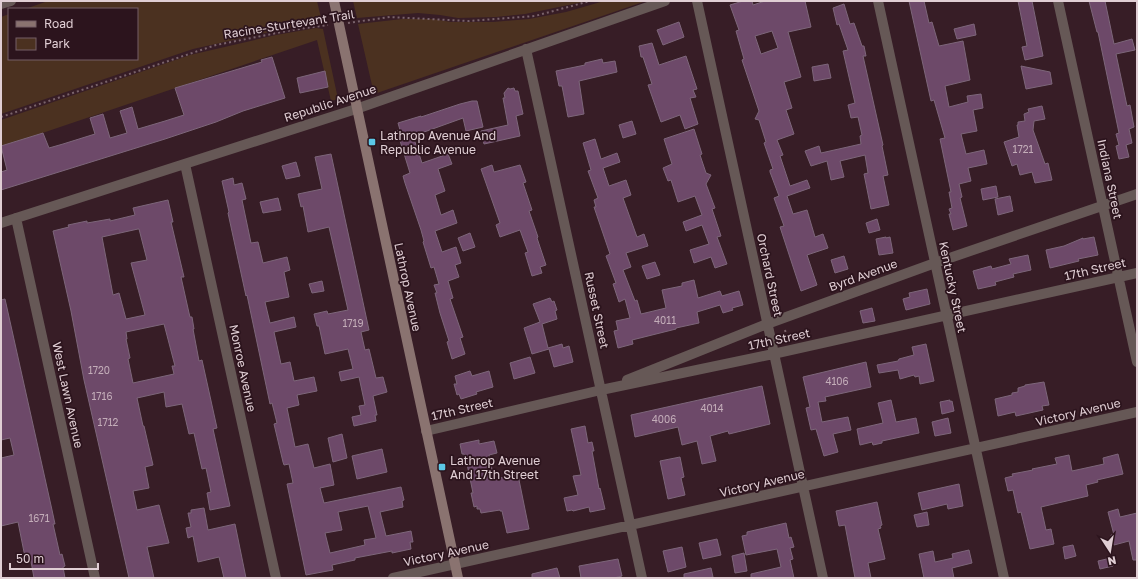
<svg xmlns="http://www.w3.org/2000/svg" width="1138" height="579" viewBox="0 0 1138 579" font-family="'Golos Text',sans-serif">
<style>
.green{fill:#4b3120}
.building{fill:#6d4969;stroke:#7d667a;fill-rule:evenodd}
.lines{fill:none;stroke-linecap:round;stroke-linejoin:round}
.path{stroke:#7a636b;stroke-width:2;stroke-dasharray:2 3;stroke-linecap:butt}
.street{stroke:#665856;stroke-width:10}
.secondary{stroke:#8a7370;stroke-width:10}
.poi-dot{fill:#5bc8e7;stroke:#2c141d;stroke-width:1.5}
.labels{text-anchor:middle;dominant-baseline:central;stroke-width:3.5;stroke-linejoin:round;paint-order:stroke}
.number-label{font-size:10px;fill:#c3adb9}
.street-label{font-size:12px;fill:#e0ced4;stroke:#2c141d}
.poi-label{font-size:12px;fill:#e0ced4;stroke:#2c141d;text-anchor:start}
</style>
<rect width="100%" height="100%" fill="#371d26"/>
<path class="green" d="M48,1H317L322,22L301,25L193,49L1,114V17L9,14V59H137V9H25Z
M353,1H588L525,14L496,17L458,18L440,15L418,13L357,18Z
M604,1H646L374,94L358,24L402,19H433L451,22H493L529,19L566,12Z
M316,28L323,29L338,99L331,101L317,40L1,147V120L190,55L276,35Z"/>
<path class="building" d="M743,1H752L753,5L765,1H805L811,27L788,32L801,77L784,82L792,108L786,110L794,134L777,140L783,155L780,156L790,186L807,180L810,188L787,196L793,214L807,210L815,237L823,234L828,248L807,255L817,285L801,291L780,227L784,226L774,198L779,196L770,172V170L773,169L764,143L766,142L759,120L755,119L759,111L742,60L744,59L736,31L739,30L730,5ZM772,31L778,48L761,54L755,36Z
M909,1H924L929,23L932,22L939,46L963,41L970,80L945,86L949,107L968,102L967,96L981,94L983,108L973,110L977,131L961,134L966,154L984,150L987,164L968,168L971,181L959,184L962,197L960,198L967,226L953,230L949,214H951L949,209L952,208L949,192H951L940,139L945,138L934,100L931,101Z
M1018,1H1032L1043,56L1025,60L1022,47L1027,46Z
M1089,1H1105L1114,44L1132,39L1135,50L1116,54L1127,106L1130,105L1134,127L1129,129L1132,143L1126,145L1129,157L1119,159L1116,146L1119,145L1116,134L1119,133L1098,32H1097Z
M844,4L850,24L854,23L862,46H864L866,56H863L883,145L882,146L888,175L883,176L889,205L871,209L864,174L868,173L865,155L840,161L844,177L831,180L827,161L811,166L805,151L819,146L821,153L861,144L860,136L862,135L858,117L851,118L848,105L855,103L843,51L848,50L839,24L837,25L833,8Z
M679,22L684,37L663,45L657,30Z
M974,24L976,35L957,39L954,29Z
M652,43L659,65L686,56L697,89L693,90L696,97L690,98L698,124L685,129L680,115L661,122L648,85L652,84L643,57H641L639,46Z
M272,57L285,98L243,111L216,122L165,139L1,190V172L7,170L1,146L43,133L49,148L63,144L95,134L90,118L103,114L110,138L127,133L120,111L132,107L138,129L165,121L184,115L175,88L262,62L261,60Z
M602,59L603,63L615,61L617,72L579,81L584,114L568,117L562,86H559L556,71L585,65V63Z
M828,64L831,78L814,81L812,67Z
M1021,66L1050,72L1052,84L1026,89Z
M325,71L328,87L300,93L297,78Z
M508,88L510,89L514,88L515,91H518L523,114L516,116L520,136L484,144L481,131L508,125L503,98H505L504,93Z
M472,101H477L483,127L466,131L463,118L413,136L422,163L448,154L452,164L438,169L445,191L435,195L441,215L453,210L457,223L435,231L442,252L456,247L461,263L455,265L459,277L448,281L453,298L450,299L463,337L460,338L465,354L452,359L447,342L449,341L440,313L435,293H437L434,285L439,284L434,267L431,268L423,242L424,241L421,230L405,183L403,176L410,173L397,131L400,130L398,123L421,116V117L460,104Z
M1042,106L1045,119L1034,121L1033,130L1045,164L1048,163L1052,180L1035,183L1032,172L1020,175L1017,164L1012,166L1004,142L1019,137L1017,125H1018V122L1025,121L1024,114L1029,112L1028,109Z
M632,121L636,134L623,138L619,125Z
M694,129L702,154L700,155L706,173L711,175L706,184L715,208L712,209L721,236L717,237L727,264L715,268L711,257L694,263L690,250L709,244L702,225L686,231L683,222L702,215L695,196L678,202L671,180L668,181L663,168L672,164L664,139Z
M595,139L601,159L617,153L620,162L603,168L609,186L626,180L631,195L623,198L628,212L637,237L644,234L648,246L626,253L631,267L623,270L635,301L637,300L641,314L666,308L662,290L682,286V283L694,280L698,298L720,291L722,296L739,291L743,305L732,308L733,310L723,313L720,305L697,312L699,323L676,328V329L632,340L633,344L618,348L614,331L618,330L616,321L630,318L625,299L619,302L613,284L616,283L606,256L610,254L594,207H596L594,200L598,198L588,171L591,170L583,143Z
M331,154L369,330L361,332L365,350L369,349L376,378L383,377L387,392L373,396L377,415H375L376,421L354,426L352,417L361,415L359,406L365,405L359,377L341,381L339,372L353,369L348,349L325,354L319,326H317L314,314L327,311L328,314L348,310L329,227L308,232L303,206L301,207L298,194L322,189L315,157Z
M296,162L300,176L286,179L282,166Z
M492,165L494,172L520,165L526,182L523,183L532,210L529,211L538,237L537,238L546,265L540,267L542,273L532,276L525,253L528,252L520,230L500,237L496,225L500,223L481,169Z
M233,178L234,185L242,183L246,199L242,200L251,243L258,242L263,263L287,257L290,270L284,272L289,297L265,302L270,323L294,317L296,327L274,332L281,364L290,362L294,381L314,377L317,391L297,395L299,405L287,408L295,447L308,444L314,468L330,464L334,485L320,488L324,503L401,487L404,500L402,501L403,507L380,512L386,536L411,531L413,542H410L411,549L392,553V551L355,558V560L332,565L333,570L306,575L287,484L293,483L289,464L284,465L283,462L274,424L277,423L272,403L270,404L247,295L246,296L228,213L229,212L222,181ZM368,506L376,538L364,540L365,545L330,553L325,533L342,530L338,512Z
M996,186L998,197L983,200L981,189Z
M1010,196L1013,211L998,215L995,199Z
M278,198L281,210L263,213L260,202Z
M168,200L173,222H171L184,277H181L189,313L190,317H192L194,329H193L199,361L202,360L217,428L213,429L230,506L210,510L207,493L211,492L206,468L202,469L194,433L189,434L182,404L166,407L164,392L137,398L143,426H144L153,465L145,467L149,488L133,491L137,510L159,505L169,543L147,547L154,578H129L84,380L71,311L53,231L69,227L68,225L87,221V223L110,219V221L135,215L133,208ZM138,229H139L147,260L131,263L145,315L126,319L119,293L113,295L102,237ZM164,324L175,366H172L174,374L133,383L128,359L130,358L126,339H127L126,332Z
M877,219L880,230L869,233L866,223Z
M470,233L475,247L463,251L458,238Z
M886,237V238L890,237L893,253L879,255L876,239Z
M1094,237L1098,255L1078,259L1079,261L1050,268L1046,250L1064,246L1083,238V239Z
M1028,255L1031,270L1013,274L1014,277L995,282L996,285L978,289L973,271L991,266L992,269L1011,264L1009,259Z
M844,256L848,269L835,273L831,260Z
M655,262L660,275L647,279L642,266Z
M322,281L324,291L312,293L309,284Z
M927,289L930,304L906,310L903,299L910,297L909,293Z
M550,298L552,302L554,301L557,310L555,311L557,319L542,324L548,348L562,344L563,348L569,346L573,362L554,367L549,349L532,354L524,328L540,322L533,304Z
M5,299L52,510L55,524H53L60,555L62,554L65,566L63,567L65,578H34L30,556L25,557L18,522L1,526V458L14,455L10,438L1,440V300Z
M872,308L875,321L863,323L860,311Z
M926,344L934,381L920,384L919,376L915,377L914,375L900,379L898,370L879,373L877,365L898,361L899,359L914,355L912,347Z
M530,357L535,373L514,379L510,363Z
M866,362L871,387L825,397L826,401L818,402L822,422L848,417L851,430L833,434L838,452L824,456L816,429L811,430L806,408L810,407L803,377Z
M470,371L472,376L489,371L493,387L476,392L477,394L461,399L459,394L457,395L454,384H457L455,376Z
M1044,382L1049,405L1042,406L1043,410L1016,416L1015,412L998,416L995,399L1012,395V393L1018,392V388L1025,386V385Z
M762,386L770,424L729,434L728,431L710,436L716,461L702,464L697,441L682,445L678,427L635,437L631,415Z
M891,400L896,422L916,418L919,433L882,441V443L873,445L872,442L860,445L857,429L883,423L878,403Z
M950,400V402L952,401L954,411L942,414L940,402Z
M948,418L951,433L935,436L932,422Z
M585,426L588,443L592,442L594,451H592L599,489L600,488L605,509L590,512L589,507L573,511L572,510L567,511L564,498L578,495L573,476L581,475L571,429Z
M342,434L347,458L333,462L328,438Z
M479,440V444L494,441L497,453L489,455L494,479L518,475L529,529L507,533L502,511H500V510L481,513L480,509H477V506L474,507L471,493H473L466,459H465L464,454H462L460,444Z
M382,449L387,472L357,479L352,456Z
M1118,454L1123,474L1097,480L1098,482L1086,485L1088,496L1041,507L1046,530L1051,529L1054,544L1030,549L1021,512L1018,513L1013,490L1008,491L1005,478L1013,476L1012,474L1033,470L1032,469L1057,464L1055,458L1069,455L1072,471L1104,464L1103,458Z
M680,457L684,477L681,478L685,495L668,499L660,461Z
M959,484L963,506L948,509L947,504L922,510L918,493Z
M877,502L882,525L880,526L881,528L878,529L885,559L868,563L871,578H855L845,525L839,526L836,511Z
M204,508L208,530L235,524L246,578H224L219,557L198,562L193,536L188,538L186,528L191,527L188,513H191V510Z
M1118,509L1120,517L1137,513V560H1133L1129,541L1114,545L1111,535H1114L1108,512Z
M927,512L929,525L917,527L914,515Z
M786,523L789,538L791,537L794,547L790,548L793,559L790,560L794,578H751V574L781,567L777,549L746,555L742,536L747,535V532Z
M717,539L721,555L703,559L699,543Z
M1073,545L1076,556L1065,559L1063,547Z
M682,547L686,567L668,572L663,551Z
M969,550L972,563L952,568L954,578H924L919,554L933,551L935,562L953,558L952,554Z
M744,553L747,571L735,573L732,556Z
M1111,558L1113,566L1100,569L1098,561Z
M618,559L622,576L614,578H581L579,566Z
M557,568L560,578H532V574Z
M711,568L713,577L708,578H684V574Z"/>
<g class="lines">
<path class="path" d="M348,23L390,17L468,21L535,16L590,1
M1,117L216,45L292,30L328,25
M785,330L788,341"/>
<path class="street" d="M697,1L823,578
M878,1L1004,578
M1058,1L1137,362
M1,4L11,1
M526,49L642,578
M185,164L276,578
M16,218L95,578
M1,223L356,109L665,1
M627,380L767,324L935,263L1137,194
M426,431L601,390L773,354L1137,273
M393,578L1137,412"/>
<path class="secondary" d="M334,1L458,578"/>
</g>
<g class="poi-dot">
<rect x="368" y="138" width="8" height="8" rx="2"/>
<rect x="438" y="463" width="8" height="8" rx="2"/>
</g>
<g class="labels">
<g class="number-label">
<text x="1023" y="149">1721</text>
<text x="665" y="320">4011</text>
<text x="353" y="323">1719</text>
<text x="99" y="370">1720</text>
<text x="837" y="381">4106</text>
<text x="102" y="396">1716</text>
<text x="712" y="408">4014</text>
<text x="664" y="419">4006</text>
<text x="108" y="422">1712</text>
<text x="39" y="518">1671</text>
</g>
<g class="street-label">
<text transform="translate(289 24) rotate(-9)">Racine-Sturtevant Trail</text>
<text transform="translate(330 103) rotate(-18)">Republic Avenue</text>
<text transform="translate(1110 179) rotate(78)">Indiana Street</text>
<text transform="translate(1095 269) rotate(-13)">17th Street</text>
<text transform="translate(770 275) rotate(78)">Orchard Street</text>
<text transform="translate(863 275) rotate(-20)">Byrd Avenue</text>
<text transform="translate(408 287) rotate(78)">Lathrop Avenue</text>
<text transform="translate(953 287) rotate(78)">Kentucky Street</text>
<text transform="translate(597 310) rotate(78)">Russet Street</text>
<text transform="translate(779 339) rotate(-12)">17th Street</text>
<text transform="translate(243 368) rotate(78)">Monroe Avenue</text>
<text transform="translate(68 395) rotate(78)">West Lawn Avenue</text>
<text transform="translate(462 409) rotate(-13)">17th Street</text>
<text transform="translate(1078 412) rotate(-13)">Victory Avenue</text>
<text transform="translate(762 483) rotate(-13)">Victory Avenue</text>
<text transform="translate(446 553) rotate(-12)">Victory Avenue</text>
</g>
<g class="poi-label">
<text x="380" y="135">Lathrop Avenue And<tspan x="380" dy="14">Republic Avenue</tspan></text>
<text x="450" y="460">Lathrop Avenue<tspan x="450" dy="14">And 17th Street</tspan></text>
</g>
</g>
<rect width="1138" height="579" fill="none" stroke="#e0ced4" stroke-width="4"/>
<rect x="8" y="8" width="130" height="52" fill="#2c141d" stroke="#745e66"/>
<rect x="16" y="21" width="20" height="6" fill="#8a7370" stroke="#745e66"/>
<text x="44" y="28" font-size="12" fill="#e0ced4">Road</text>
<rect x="16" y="38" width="20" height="12" fill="#4b3120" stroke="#745e66"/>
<text x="44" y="48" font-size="12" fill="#e0ced4">Park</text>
<g transform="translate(1110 551) rotate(168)" stroke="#2c141d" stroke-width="3" paint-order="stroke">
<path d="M0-3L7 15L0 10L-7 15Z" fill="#e0ced4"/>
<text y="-6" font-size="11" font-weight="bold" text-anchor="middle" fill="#e0ced4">N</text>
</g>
<path d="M10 563v6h88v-6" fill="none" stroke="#e0ced4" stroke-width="2"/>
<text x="16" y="563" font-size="12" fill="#e0ced4" stroke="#2c141d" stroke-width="3" paint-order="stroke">50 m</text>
</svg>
